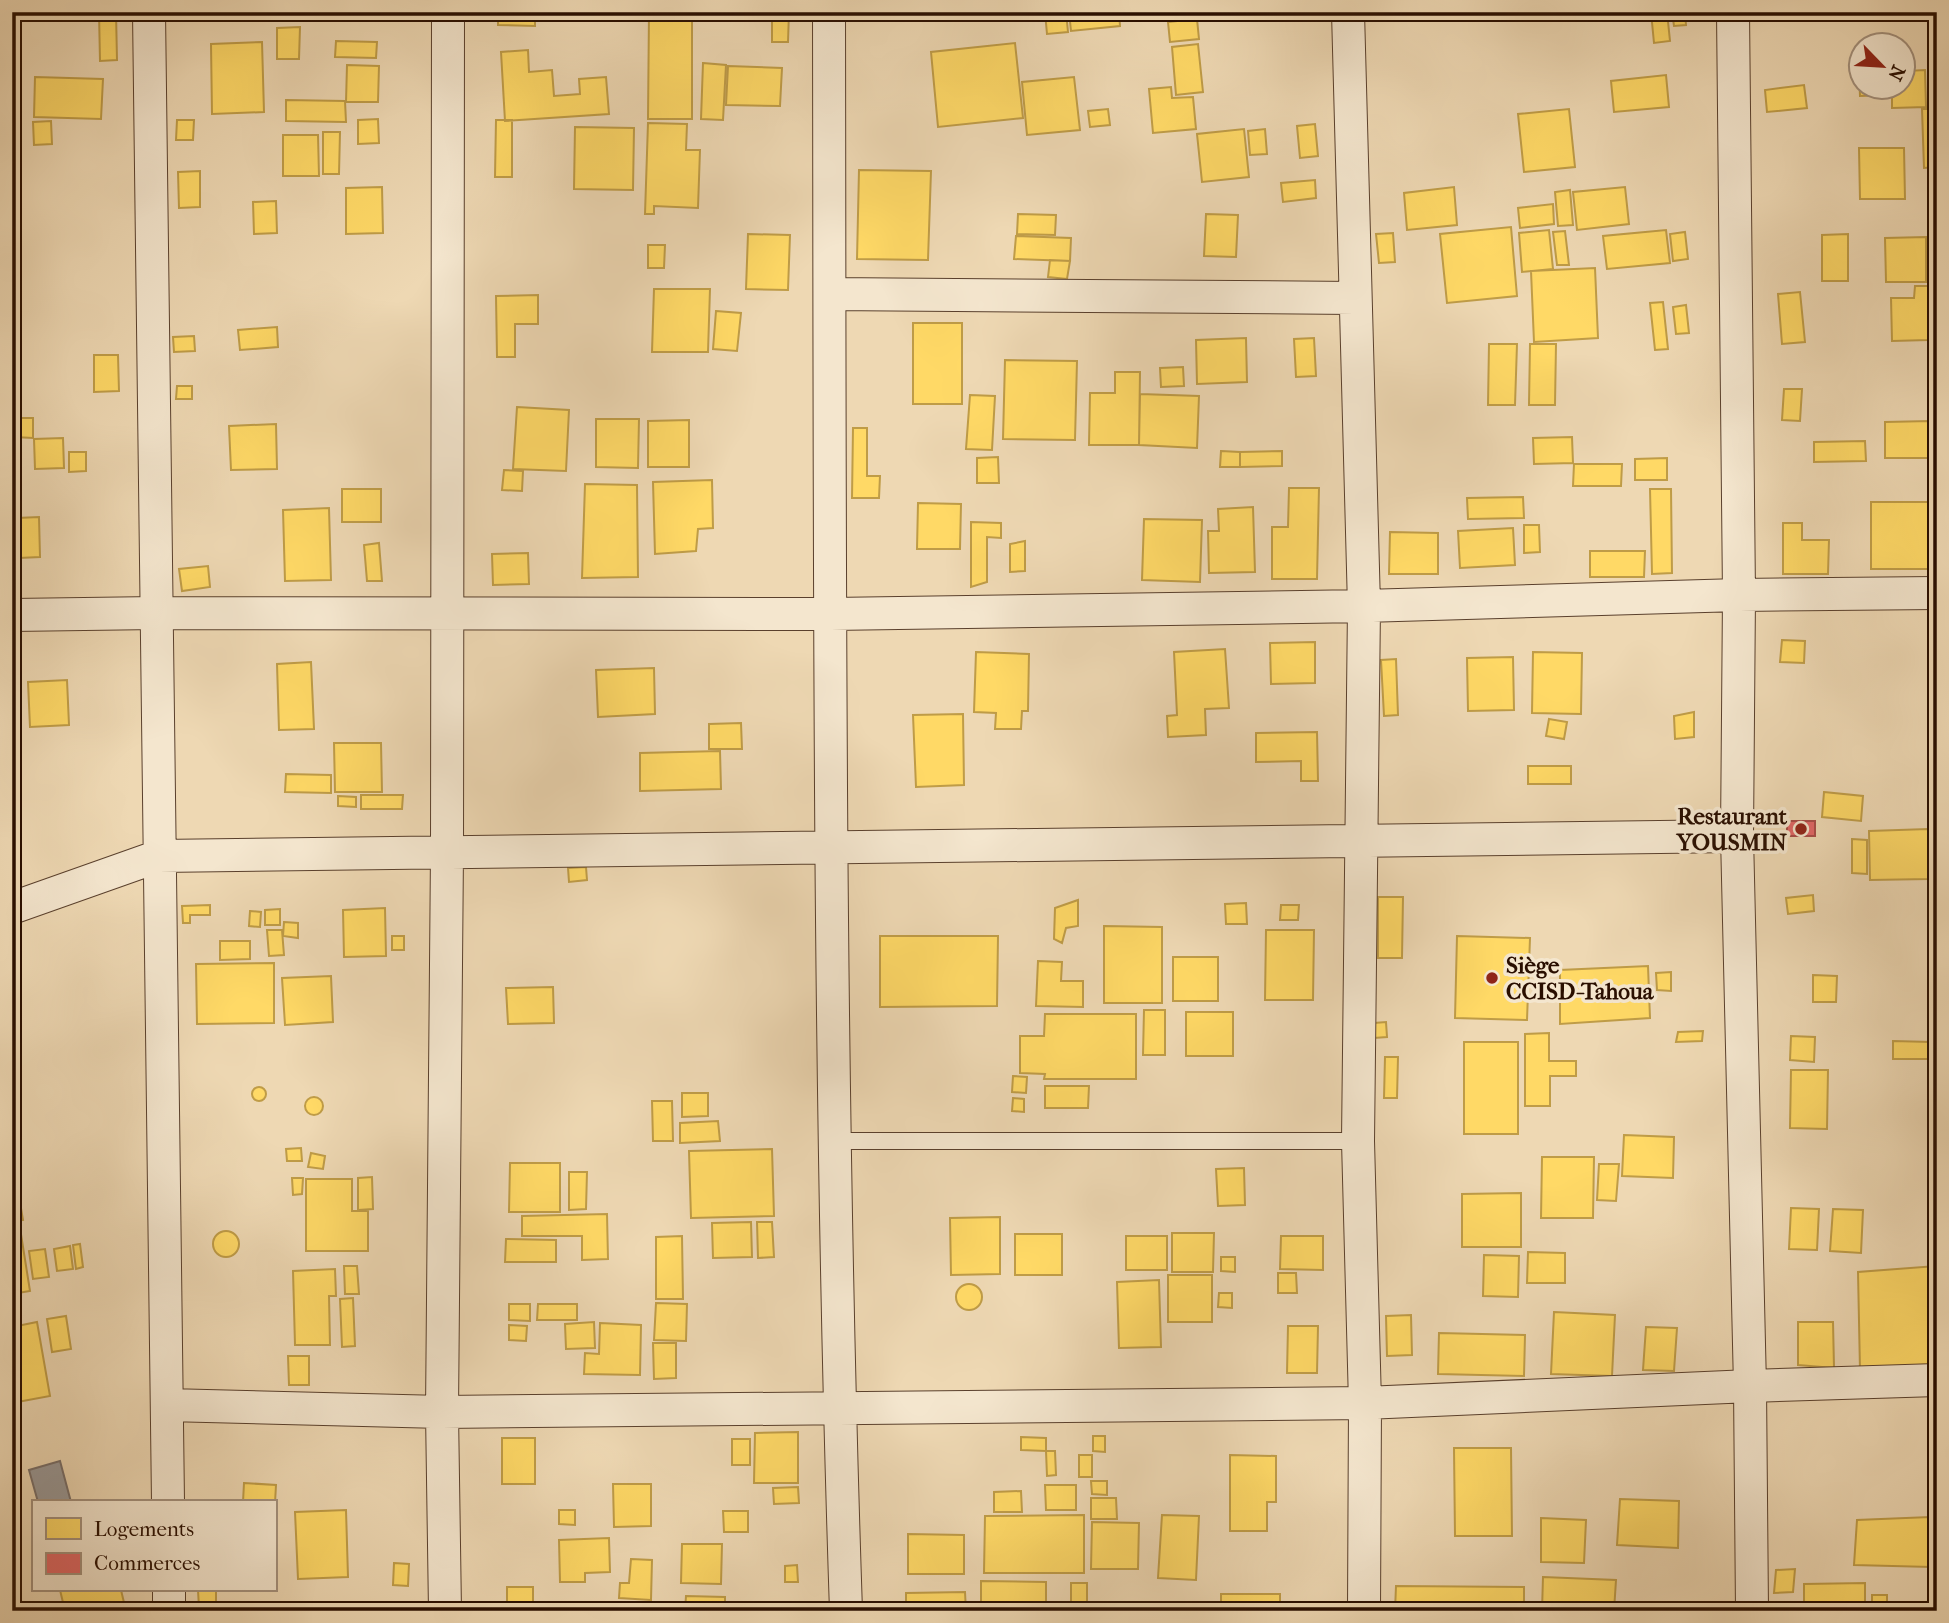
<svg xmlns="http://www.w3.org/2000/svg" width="1949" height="1623" viewBox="0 0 1949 1623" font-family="'IM FELL French Canon',serif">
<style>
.homes{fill:#ffd966;stroke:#bf9c47;stroke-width:2}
.shops{fill:#e06666;stroke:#a94c47;stroke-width:2}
.industry{fill:#999;stroke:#776f6b;stroke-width:2}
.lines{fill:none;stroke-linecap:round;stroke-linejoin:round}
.service-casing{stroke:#5a402d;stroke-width:18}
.minor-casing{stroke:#5a402d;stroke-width:34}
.service{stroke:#f4e6ce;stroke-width:16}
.minor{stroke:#f4e6ce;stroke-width:32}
.poi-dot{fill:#8f2418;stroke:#f4e6ce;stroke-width:2.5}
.labels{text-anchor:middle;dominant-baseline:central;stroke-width:7;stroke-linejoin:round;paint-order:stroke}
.poi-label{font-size:23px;font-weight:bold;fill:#290e00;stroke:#f4e6ce;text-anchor:end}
</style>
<rect width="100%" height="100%" fill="#eed8b3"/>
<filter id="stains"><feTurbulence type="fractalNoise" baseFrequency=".00286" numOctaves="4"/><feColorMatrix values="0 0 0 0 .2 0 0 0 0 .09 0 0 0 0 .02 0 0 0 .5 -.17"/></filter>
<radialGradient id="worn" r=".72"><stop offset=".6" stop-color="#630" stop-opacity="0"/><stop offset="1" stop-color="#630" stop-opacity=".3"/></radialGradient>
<path class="homes" d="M99,12H116L117,60L100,61Z
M498,12H535V26L498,25Z
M649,12H692V119H648Z
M772,12H789L788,42H772Z
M1045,12H1066L1068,32L1047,34Z
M1069,12H1119L1120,26L1071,31Z
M1593,12H1650V14L1594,20Z
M1651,12H1667L1670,41L1654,43Z
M1672,12H1685L1686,25L1674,26Z
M1197,19L1199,39L1170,42L1168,22Z
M300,27L299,59H277V28Z
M336,41L377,42L376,58L335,57Z
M262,42L264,112L212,114L211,44Z
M1015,43L1023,118L938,127L931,52Z
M1198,44L1203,92L1176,95L1172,47Z
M1906,44L1907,71L1925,70L1926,107L1892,108V95L1860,96L1858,46H1862V88H1904V46H1870Z
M528,50L529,72L552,70L554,96L580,94L579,79L606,77L609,114L505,121L501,52Z
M703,63L726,65L723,120L701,119Z
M347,65L379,66L378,102H346Z
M728,66L782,68L780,106L726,105Z
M1666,75L1669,107L1614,112L1611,81Z
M35,77L103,79L101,119L34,117Z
M1074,77L1080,130L1027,135L1022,82Z
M1804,85L1807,108L1767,112L1765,90Z
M1171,87L1172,98L1193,97L1196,129L1153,133L1149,89Z
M286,100L345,101L346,122L286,121Z
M1108,109L1110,125L1090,127L1088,111Z
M1569,109L1575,167L1524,172L1518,114Z
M1922,109H1937V167L1924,168Z
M378,119L379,143L358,144V120Z
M177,120H194L193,140H176Z
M496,120H512V177H495Z
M51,121L52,144L34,145L33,122Z
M648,123L687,124L686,150H700L698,208L654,206V214H645Z
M1315,124L1318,156L1300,158L1297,126Z
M575,127L634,128L633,190L574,189Z
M1244,129L1249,177L1202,182L1197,134Z
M1265,129L1267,154L1250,155L1248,131Z
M323,132H340L339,174H323Z
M283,135H318L319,176H283Z
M1859,148H1904L1905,199H1860Z
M859,170L931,171L928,260L857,259Z
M200,171V207L179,208L178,172Z
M1315,180L1316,198L1283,202L1281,183Z
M382,187L383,233L346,234V188Z
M1454,187L1457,225L1407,230L1404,193Z
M1625,187L1629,224L1577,230L1573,192Z
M1570,190L1573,225L1558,226L1555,192Z
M12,197H16L15,230H12Z
M276,201L277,233L254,234L253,202Z
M1553,204L1554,224L1520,228L1518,208Z
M1018,214L1056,215L1055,235L1017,234Z
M1206,214L1238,215L1236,257L1204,256Z
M1511,227L1517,296L1447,303L1440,234Z
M1549,230L1553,269L1522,272L1519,233Z
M1666,230L1670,263L1607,269L1603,236Z
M1565,231L1569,265H1557L1553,232Z
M1685,232L1688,259L1673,261L1670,234Z
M1393,233L1395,262L1379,263L1376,234Z
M748,234L790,235L788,290L746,289Z
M1848,234V281H1822V235Z
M1016,236L1071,238L1070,261L1014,259Z
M1926,237V282H1886L1885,238Z
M1929,237H1937V283H1929Z
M648,245H665L664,268H648Z
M1050,260L1070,261L1067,279L1048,277Z
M1595,268L1598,338L1534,342L1531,271Z
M1915,286H1928V340L1892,341L1891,298H1914Z
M654,289H710L708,352H652Z
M1800,292L1805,342L1782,344L1778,294Z
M538,295V324H515V357H497L496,296Z
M1663,302L1668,349L1655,350L1650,303Z
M1686,305L1689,333L1676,334L1673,307Z
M716,311L741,313L737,351L713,349Z
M913,323H962V404H913Z
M277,327L278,347L240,350L238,330Z
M194,336L195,351L174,352L173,337Z
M1246,338L1247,382L1197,384L1196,340Z
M1314,338L1316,376L1296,377L1294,339Z
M1489,344H1517L1515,405H1488Z
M1530,344H1556L1555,405H1529Z
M1931,350H1937V397L1930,396Z
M94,355H118L119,391L94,392Z
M1005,360L1077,361L1075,440L1003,439Z
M1183,367L1184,386L1161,387L1160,368Z
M1115,372H1140L1139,445H1089L1090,393H1115Z
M177,386H192V399H176Z
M1784,389H1802L1800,421L1782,420Z
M1140,394L1199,396L1197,448L1139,445Z
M970,395L995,396L992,450L966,449Z
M517,407L569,410L566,471L513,469Z
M14,418H33V438L14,437Z
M596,419H639L638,468L596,467Z
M689,420V467H648V421Z
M1930,421V458H1885V422Z
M276,424L277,469L231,470L229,426Z
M853,428H867V476H880L879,498H852Z
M1572,437L1573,463L1534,464L1533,438Z
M63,438L64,468L35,469L34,439Z
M1865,441L1866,461L1814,462V442Z
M1221,451L1240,452V467H1220Z
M1282,451V466L1240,467V452Z
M69,452H86V471L69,472Z
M998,457L999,483H977V458Z
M1667,458V480H1635V459Z
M1574,464H1622L1621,486H1573Z
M504,470L523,471L522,491L502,490Z
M712,480L713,528L698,529L696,551L655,554L653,482Z
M585,484L637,485L638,577L582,578Z
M1289,488H1319L1317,579H1272V527H1288Z
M342,489H381V522H342Z
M1650,489H1671L1672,573L1652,574Z
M1523,497L1524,518L1468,519L1467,498Z
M1871,502H1931V569H1871Z
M918,503L961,504L960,549H917Z
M1253,507L1255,572L1209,573L1208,531H1219L1218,509Z
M329,508L331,580L285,581L283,510Z
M39,517L40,557L19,558L17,518Z
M1144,519L1202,520L1200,582L1142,580Z
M971,522L1001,523V538L987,537V582L971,587Z
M1783,523H1802V540H1829L1828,574H1783Z
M1524,525H1539L1540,552L1524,553Z
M1513,528L1515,565L1460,568L1458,531Z
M1390,532L1438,533V574H1389Z
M1025,541V571L1010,572V544Z
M379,543L382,581H367L364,545Z
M1590,551H1645L1644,577H1590Z
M528,553L529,584L493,585L492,554Z
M208,566L210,587L182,591L179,569Z
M1932,632L1937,633V683H1930Z
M1782,640L1805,641L1804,663L1780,662Z
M1315,642V683L1271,684L1270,643Z
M1225,649L1229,708L1205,709L1206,735L1168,737L1167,716L1177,715L1174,652Z
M976,652L1029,654L1028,711H1022L1021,729H995L996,713L974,712Z
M1533,652L1582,653L1581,714L1532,713Z
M1513,657L1514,710L1468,711L1467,658Z
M1396,659L1398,715L1384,716L1381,660Z
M311,662L314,729L279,730L277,664Z
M12,666H15L17,731H12Z
M654,668L655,714L598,717L596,670Z
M67,680L69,725L30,727L28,682Z
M1694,712V737L1675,739L1674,716Z
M963,714L964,785L916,787L913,715Z
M1549,719L1567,722L1564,739L1546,736Z
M741,723L742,749H709V724Z
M1317,732L1318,781H1301V761L1256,762V733Z
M334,743H381L382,792H335Z
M720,751L721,789L640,791V753Z
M1934,758H1937V816Z
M1528,766H1571V784H1528Z
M286,774L331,775V793L285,792Z
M1824,792L1863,796L1861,821L1822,817Z
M361,795H403L402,809H361Z
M338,796L356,797V807L338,806Z
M1928,829L1929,879L1870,880L1869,831Z
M1852,839L1867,840V874L1852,873Z
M586,867L587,880L569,882L568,868Z
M1813,895L1814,911L1788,914L1786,898Z
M1378,897H1403L1402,958H1378Z
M1078,900V926L1066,928L1062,943L1054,939L1055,908Z
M1246,903L1247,924H1226L1225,904Z
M210,905V915H190V923H183L182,906Z
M1281,905H1299L1298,920H1280Z
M385,908L386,956L344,957L343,910Z
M280,909V925H265V910Z
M250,911L261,912L260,927L249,926Z
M284,922L298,923V938L283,936Z
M1104,926L1162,927V1003H1104Z
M267,930H282L284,955L269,956Z
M1266,930H1314L1313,1000H1265Z
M392,936H404V950H392Z
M880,936H998L997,1006L880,1007Z
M1457,936L1530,938L1527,1020L1455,1018Z
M220,941H250V959L220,960Z
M1173,957H1218V1001H1173Z
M1038,961L1062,962L1061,981H1083V1007L1036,1006Z
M274,963V1023L197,1024L196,964Z
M1648,966L1650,1018L1560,1024V970Z
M1671,972V991L1657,990L1656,973Z
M1813,975L1837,976L1836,1002H1813Z
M331,976L333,1022L285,1025L282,978Z
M553,987L554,1023L508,1024L506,988Z
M1144,1010H1165V1055H1143Z
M1186,1012H1233V1056H1186Z
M1045,1014H1136V1079H1044L1045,1074L1020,1073V1036H1044Z
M1386,1022L1387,1037L1374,1038V1023Z
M1703,1031L1702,1041L1676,1042L1678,1032Z
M1549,1033V1061H1576V1076H1550V1106H1525V1034Z
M1791,1036L1815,1037L1814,1062L1790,1060Z
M1893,1041L1931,1042L1932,1059H1893Z
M1464,1042H1518V1134H1464Z
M1385,1057H1398L1397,1098H1384Z
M1791,1070H1828L1827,1129L1790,1128Z
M1013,1076L1027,1077L1026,1093L1012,1092Z
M1045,1086H1089L1088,1108H1045Z
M252 1094a7 7 0 1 1 14 0a7 7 0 1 1-14 0Z
M682,1093H708V1116L682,1117Z
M305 1106a9 9 0 1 1 18 0a9 9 0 1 1-18 0Z
M1013,1098L1024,1099V1112L1012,1111Z
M652,1101H672L673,1141H653Z
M718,1121L720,1141L680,1143V1123Z
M1624,1135L1674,1137L1673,1178L1622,1176Z
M12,1148H15L20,1174L12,1175Z
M301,1148L302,1161H287L286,1149Z
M772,1149L774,1216L691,1218L689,1151Z
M311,1153L325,1156L323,1169L308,1167Z
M1542,1157H1594L1593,1218H1541Z
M510,1163H560V1212H509Z
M1599,1164H1619L1616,1201L1597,1200Z
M1244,1168L1245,1205L1218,1206L1216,1169Z
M569,1172H587L586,1209L569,1210Z
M372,1177L373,1209L358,1210V1178Z
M292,1178H303L302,1194L293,1195Z
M12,1179H16L23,1220L12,1222Z
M306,1179H352V1211H368V1251H306Z
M1521,1193V1247H1462V1194Z
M1791,1208L1819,1209L1817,1250L1789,1249Z
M1833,1209L1863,1210L1861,1253L1830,1251Z
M607,1214L608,1259L582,1260V1236H522V1216Z
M1000,1217V1274L951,1275L950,1218Z
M751,1222L752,1257L713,1258L712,1223Z
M757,1222H772L774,1257L758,1258Z
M20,1228L30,1291L12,1294V1229Z
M213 1244a13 13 0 1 1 26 0a13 13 0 1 1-26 0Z
M1172,1233H1214L1213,1272H1172Z
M1015,1234H1062V1275H1015Z
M682,1236L683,1299H656V1237Z
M1126,1236H1167V1270H1126Z
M1281,1236H1323V1270L1280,1269Z
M506,1239L556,1240V1262H505Z
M80,1244L83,1267L76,1269L73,1245Z
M70,1246L73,1269L57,1271L54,1249Z
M45,1249L49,1277L33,1279L29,1251Z
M1528,1252L1565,1253V1283H1527Z
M1484,1255L1519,1256L1518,1297L1483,1296Z
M1221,1257H1235V1272L1221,1271Z
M344,1266H357L359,1294H345Z
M1936,1266V1368L1860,1370L1858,1272Z
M335,1269L336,1296H329L330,1345H295L293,1271Z
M1278,1273H1296L1297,1293H1278Z
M1168,1275H1212V1322H1168Z
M1159,1280L1161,1347L1119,1348L1117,1282Z
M956 1297a13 13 0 1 1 26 0a13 13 0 1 1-26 0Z
M1219,1293H1232V1308L1218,1307Z
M353,1298L355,1346L342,1347L340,1299Z
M656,1303L687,1304L686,1341L654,1340Z
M509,1304H530V1321L509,1320Z
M538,1304H577V1320H537Z
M1554,1312L1615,1315L1612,1376L1551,1374Z
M1411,1315L1412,1355L1387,1356L1386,1316Z
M66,1316L71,1349L52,1352L47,1319Z
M37,1322L50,1396L12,1403V1327Z
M594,1322L595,1348L566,1349L565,1324Z
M1798,1322H1833L1834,1368L1798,1365Z
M600,1323L641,1325L640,1375L584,1374L585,1353L599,1354Z
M509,1325L527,1326L526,1341L509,1340Z
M1288,1326H1318L1317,1373H1287Z
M1646,1327L1677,1328L1674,1371L1643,1370Z
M1439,1333L1525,1335L1524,1376L1438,1374Z
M653,1343H676V1378L654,1379Z
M288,1356H309V1385H289Z
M798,1432V1483H754L755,1433Z
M1093,1436H1105V1452L1093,1451Z
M1021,1437L1046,1438V1451L1021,1450Z
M502,1438H535V1484H502Z
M732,1439H750V1465H732Z
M1930,1446H1937V1496H1931Z
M1454,1448H1511L1512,1536H1455Z
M1046,1451H1055L1056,1475L1047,1476Z
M1079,1455H1092V1477H1079Z
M1230,1455L1276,1456V1502H1267V1531H1230Z
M1091,1481H1107V1495L1092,1494Z
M244,1483L276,1485L275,1503L243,1502Z
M613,1484H651V1526L614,1527Z
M1045,1485H1076V1510H1046Z
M798,1487L799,1503L774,1504L773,1488Z
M1021,1491L1022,1512H994V1492Z
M1091,1498H1116L1117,1519H1091Z
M1620,1499L1679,1501L1678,1548L1617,1545Z
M346,1510L348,1577L298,1579L295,1512Z
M559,1510H575V1525L559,1524Z
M723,1511H748V1532H724Z
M1084,1515V1573H984L985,1516Z
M1162,1515L1199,1516L1196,1580L1158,1578Z
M1930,1517L1931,1567L1854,1565L1857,1520Z
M1541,1518L1586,1520L1584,1563L1541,1562Z
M1092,1522L1139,1523L1138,1569H1091Z
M908,1534L964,1535V1574H908Z
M609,1538L610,1572L585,1573V1582H560L559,1540Z
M682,1544H722L721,1584L681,1583Z
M631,1559L652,1560L651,1600L619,1598L620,1583H629Z
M394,1563L409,1564L408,1586L393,1585Z
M797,1565L798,1582H785V1566Z
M1795,1569L1793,1592L1774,1593L1776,1570Z
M1543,1577L1616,1580L1614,1611H1542Z
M981,1581L1046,1582V1611H981Z
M1071,1583H1087V1603L1071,1604Z
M1865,1583V1611H1804V1584Z
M1396,1586L1524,1587V1611H1395Z
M507,1587H533V1611H507Z
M60,1590H121L126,1611H65Z
M198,1590H216V1607L199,1608Z
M965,1592L966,1611H906V1593Z
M1221,1594H1280V1611H1221Z
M1872,1595H1887V1611H1872Z
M686,1596L725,1597V1611H685Z"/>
<path class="shops" d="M1787,821H1815V836H1787Z"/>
<path class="industry" d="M60,1461L71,1502H38L29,1470Z"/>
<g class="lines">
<g class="service-casing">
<path id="service" d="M836,1141H1358"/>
</g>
<g class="minor-casing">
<path id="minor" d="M149,12L168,1502
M829,12C830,545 828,1078 846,1611
M1348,12L1364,606L1358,1141L1365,1403L1364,1611
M1733,12L1739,595L1737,836L1750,1386L1752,1611
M830,294L1355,298
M12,615L156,613L831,614L1364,606L1739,595L1937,593
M12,908L159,856L1737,836
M167,1405L442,1412L1365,1403L1750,1386L1937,1380
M169,1590V1611
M445,1611L442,1412L447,852L448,12"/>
</g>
<use href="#service" class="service"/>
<use href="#minor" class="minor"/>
</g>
<g class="poi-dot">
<circle cx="1801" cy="829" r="7"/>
<circle cx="1492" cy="978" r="7"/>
</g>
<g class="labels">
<g class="poi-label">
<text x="1787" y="816">Restaurant<tspan x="1787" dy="26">YOUSMIN</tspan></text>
<text x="1506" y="965" text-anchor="start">Siège<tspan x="1506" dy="26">CCISD-Tahoua</tspan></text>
</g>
</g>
<rect width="1949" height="1623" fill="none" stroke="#eed8b3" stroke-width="42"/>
<rect x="14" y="14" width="1921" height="1595" fill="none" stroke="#290e00" stroke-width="3.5"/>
<rect x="21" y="21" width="1907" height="1581" fill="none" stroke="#290e00" stroke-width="2"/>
<rect x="32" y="1500" width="245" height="91" fill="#f4e6ce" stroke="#a3907c" stroke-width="2"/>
<rect x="46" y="1518" width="35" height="21" fill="#ffd966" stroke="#a3907c" stroke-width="2"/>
<text x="94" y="1536" font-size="21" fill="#290e00">Logements</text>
<rect x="46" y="1553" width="35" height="21" fill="#e06666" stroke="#a3907c" stroke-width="2"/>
<text x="94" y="1570" font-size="21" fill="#290e00">Commerces</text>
<g transform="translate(1882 66) rotate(115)"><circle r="33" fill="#f4e6ce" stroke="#a3907c" stroke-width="2"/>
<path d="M0-5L12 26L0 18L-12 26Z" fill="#8f2418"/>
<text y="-10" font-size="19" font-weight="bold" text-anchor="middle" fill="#290e00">N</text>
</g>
<rect width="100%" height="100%" filter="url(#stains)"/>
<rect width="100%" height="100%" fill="url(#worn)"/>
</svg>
